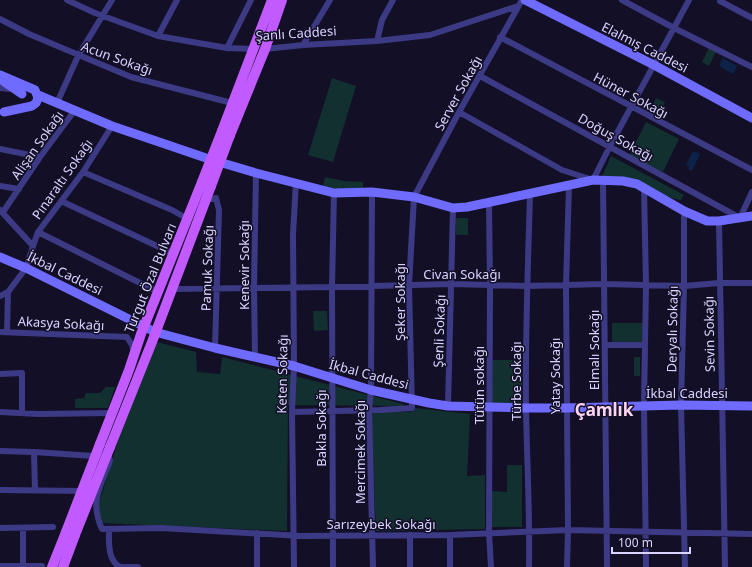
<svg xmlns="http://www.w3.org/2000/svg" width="752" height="567" viewBox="0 0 752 567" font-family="'Noto Sans',sans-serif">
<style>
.green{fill:#12302f}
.water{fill:#0c2248}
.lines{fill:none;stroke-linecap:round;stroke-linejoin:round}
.street{stroke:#3d3a85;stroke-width:6}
.secondary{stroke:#6f6bff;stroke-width:9}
.primary{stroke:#c25bff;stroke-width:10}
.primary-bridge{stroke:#c25bff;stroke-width:10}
.labels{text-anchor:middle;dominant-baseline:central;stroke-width:3;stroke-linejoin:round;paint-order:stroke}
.street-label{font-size:13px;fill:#d9d4ff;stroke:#130f26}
.district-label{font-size:17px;font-weight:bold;fill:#ffd6f0;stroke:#130f26}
</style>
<rect width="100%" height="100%" fill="#130f26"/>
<path class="green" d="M709,48L716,52L709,66L702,62Z
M332,78L356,86L333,162L308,155Z
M656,98L665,102L658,117L649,113Z
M646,122L679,139L663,172L629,156Z
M611,156L684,195L681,200L675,199L653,191L601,179Z
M325,177L344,181L363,182V191L343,190L344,183L342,190L323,186Z
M456,218H468V235H456Z
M313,311H327L328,330L314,331Z
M612,323H642V342H612Z
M157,342L196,352L197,372L220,374L222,357L403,404V406L288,405L287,531L101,523L98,505L113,458L121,427Z
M634,357H640V376H634V370H635L634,369Z
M493,360H522V404L492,405Z
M106,387H115L108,408H75V399L84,398L86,393H100Z
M415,408L470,414L467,476L485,475V529L376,531L371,412H412Z
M507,465H522V527H492V491L507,492Z"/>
<path class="water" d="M723,58L737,66L733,74L719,66Z
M693,151L700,154L692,171L688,169L689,166L686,165Z"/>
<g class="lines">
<path class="street" d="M67,0L95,13L158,36L227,48L254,49
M622,0L674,28L752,67
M720,1L752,18
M0,19L29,34L131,77L232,103
M158,36L177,0
M500,37L752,170
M377,41L382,20L393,0
M303,45L330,0
M227,48L251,0
M265,49L303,45L377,41L430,35L518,6
M480,76L740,218L752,192
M0,88L12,89
M57,103L78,56L112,0
M459,112L562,170L593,180L610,146L689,0
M0,149L40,157
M83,172L172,210L188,219
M603,181L607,567
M0,186L19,189
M644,188L646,285L644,405L646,567
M372,192L371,390L369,410L373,567
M206,200L216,198L219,210L215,348
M61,201L174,254
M489,202L490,285L489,533L491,567
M0,210L33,246L26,268L8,292L0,296
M684,211V286L681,405L685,567
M3,212L40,157L75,110
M719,221L725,567
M38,232L158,292
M33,246L38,232L83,172L112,126
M172,289L332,287L452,284L527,286L604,284L684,286L719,283H752
M0,332L127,337L132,345L134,353
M7,332L8,292
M605,345H644
M255,357L254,288L256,173
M0,374L22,373V413
M448,406L453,208
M0,412L39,414L113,413
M292,412L380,410L412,408L409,285L414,197L459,112L522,0
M0,451L34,452L109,457L110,460L109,464C99,488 90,503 102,529L161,528L301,536L450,535L568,530L752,534
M34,452L35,490
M0,490L84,491
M0,528L53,527
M109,529C109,540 107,562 121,567C126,567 133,567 138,567
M257,533V567
M410,535V567
M450,535V567
M0,566H42
M23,566V529
M294,567L292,412L294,366L293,234L296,182
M333,567L332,287L334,193
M529,567C530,514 527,462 526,409C525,338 528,266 530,194
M567,567L568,530L566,285L569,185"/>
<path class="secondary" d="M525,0L654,65L752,118
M0,75L35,90L38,98L36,103L32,106L4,112
M0,78L3,81L22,94
M38,95L112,126L209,159L256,173L334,193L372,192L414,197L453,208L467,207L593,180L623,181L637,184L684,211L707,221H719L752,216
M0,257L26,268L155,332L215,348L294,366L371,390L429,403L448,406L526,408H566L681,405L752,406"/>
<path class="primary" d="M222,131L272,0
M230,135L265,49L282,0
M100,444L129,370L141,334L202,182
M110,447L152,342L211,186
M52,567L66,532
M63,567L75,535"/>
<path class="primary-bridge" d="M202,182L222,131
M211,186L230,135
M66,532L100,444
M75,535L110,447"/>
</g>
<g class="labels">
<g class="street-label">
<text transform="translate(296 33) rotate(-4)">Şanlı Caddesi</text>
<text transform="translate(645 47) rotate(27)">Elalmış Caddesi</text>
<text transform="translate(117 58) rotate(20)">Acun Sokağı</text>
<text transform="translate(458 93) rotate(-61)">Server Sokağı</text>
<text transform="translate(631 95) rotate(28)">Hüner Sokağı</text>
<text transform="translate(616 137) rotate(29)">Doğuş Sokağı</text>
<text transform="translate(37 145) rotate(-55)">Alişan Sokağı</text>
<text transform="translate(62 179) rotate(-55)">Pınaraltı Sokağı</text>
<text transform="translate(244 265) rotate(-90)">Kenevir Sokağı</text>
<text transform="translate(207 268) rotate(-88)">Pamuk Sokağı</text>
<text transform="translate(65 273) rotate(26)">İkbal Caddesi</text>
<text x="462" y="274">Civan Sokağı</text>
<text transform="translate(150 278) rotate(-68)">Turgut Özal Bulvarı</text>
<text transform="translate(400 302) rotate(-90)">Şeker Sokağı</text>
<text transform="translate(61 323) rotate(3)">Akasya Sokağı</text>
<text transform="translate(672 329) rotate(-89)">Deryalı Sokağı</text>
<text transform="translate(439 331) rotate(-88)">Şenli Sokağı</text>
<text transform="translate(709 334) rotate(-91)">Sevin Sokağı</text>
<text transform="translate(594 350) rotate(-90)">Elmalı Sokağı</text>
<text transform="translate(282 374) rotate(-89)">Keten Sokağı</text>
<text transform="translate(369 374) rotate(15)">İkbal Caddesi</text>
<text transform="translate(555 376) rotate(-90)">Yatay Sokağı</text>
<text transform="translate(516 381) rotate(-90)">Türbe Sokağı</text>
<text transform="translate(479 385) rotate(-90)">Tütün sokağı</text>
<text x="687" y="393">İkbal Caddesi</text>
<text transform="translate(321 428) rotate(-90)">Bakla Sokağı</text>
<text transform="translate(360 452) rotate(-90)">Mercimek Sokağı</text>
<text x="381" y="524">Sarızeybek Sokağı</text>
</g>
<g class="district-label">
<text x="604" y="409">Çamlık</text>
</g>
</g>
<path d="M612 547v6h78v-6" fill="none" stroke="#d9d4ff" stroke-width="2"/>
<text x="618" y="547" font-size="12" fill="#d9d4ff" stroke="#130f26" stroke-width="3" paint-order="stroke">100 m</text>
</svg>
